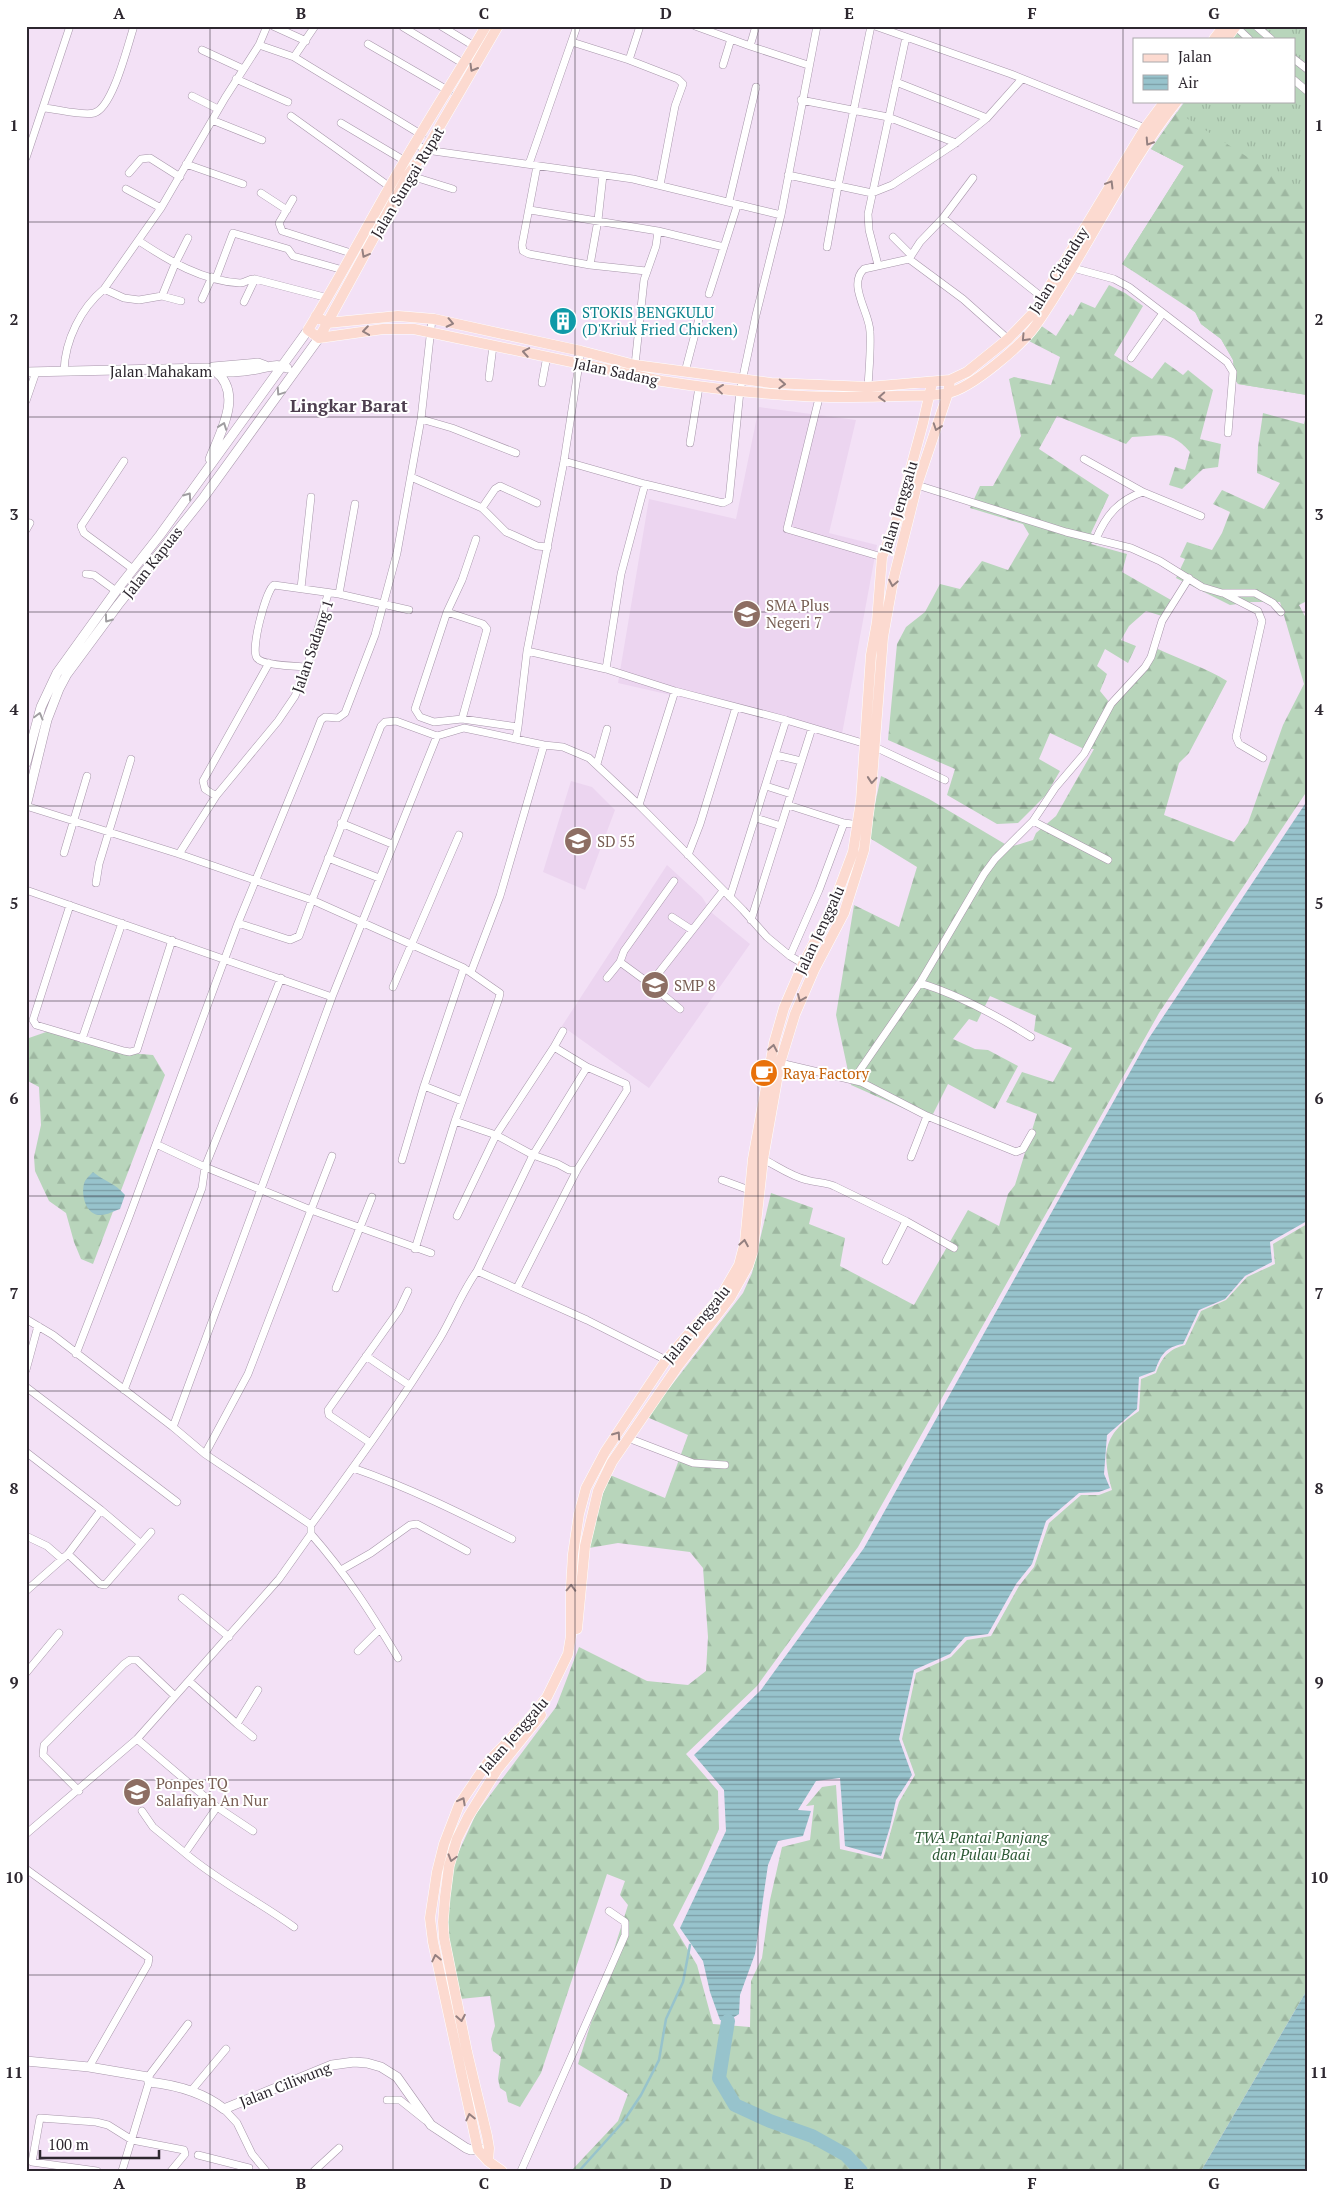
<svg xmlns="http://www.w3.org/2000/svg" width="1333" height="2197" viewBox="0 0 1333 2197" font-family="'PT Serif',serif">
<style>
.built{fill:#ecd5f0}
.grass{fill:url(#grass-tufts)}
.forest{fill:url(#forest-firs)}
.water{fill:url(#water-rules)}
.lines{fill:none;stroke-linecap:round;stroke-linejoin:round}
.stream{stroke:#97c3cc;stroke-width:2.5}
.river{stroke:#97c3cc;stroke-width:14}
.minor-casing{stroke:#a796aa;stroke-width:8}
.tertiary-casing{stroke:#a796aa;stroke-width:10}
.primary-casing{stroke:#fff;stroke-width:11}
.minor{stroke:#fff;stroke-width:7}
.tertiary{stroke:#fff;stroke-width:9}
.primary{stroke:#fcdad0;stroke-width:10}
.oneway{stroke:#948080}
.oneway2{stroke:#a09ea1}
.grid{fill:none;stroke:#2d272f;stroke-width:1;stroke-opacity:0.55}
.labels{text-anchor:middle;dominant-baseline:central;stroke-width:4;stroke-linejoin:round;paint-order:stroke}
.street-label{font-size:15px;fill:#2d272f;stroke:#fff}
.culture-label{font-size:15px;fill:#0d838f;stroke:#fff;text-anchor:start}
.education-label{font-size:15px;fill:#785e54;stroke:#fff;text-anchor:start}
.food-label{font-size:15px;fill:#c56008;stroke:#fff;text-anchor:start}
.park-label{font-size:15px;font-style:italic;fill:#2e5a36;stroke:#fff}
.quarter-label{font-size:18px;font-weight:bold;fill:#4d3e4f;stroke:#fff}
.neatline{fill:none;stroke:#2d272f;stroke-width:2}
.grid-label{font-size:16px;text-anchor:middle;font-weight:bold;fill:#2d272f}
</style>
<defs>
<pattern id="grass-tufts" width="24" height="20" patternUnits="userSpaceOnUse" patternTransform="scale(1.25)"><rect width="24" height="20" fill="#b8d5bb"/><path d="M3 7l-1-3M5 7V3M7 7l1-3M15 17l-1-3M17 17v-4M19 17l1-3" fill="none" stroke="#9eb7a1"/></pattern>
<pattern id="forest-firs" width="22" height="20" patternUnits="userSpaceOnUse" patternTransform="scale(1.25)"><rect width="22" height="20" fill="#b8d5bb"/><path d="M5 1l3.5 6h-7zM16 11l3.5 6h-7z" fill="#9eb7a1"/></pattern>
<pattern id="water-rules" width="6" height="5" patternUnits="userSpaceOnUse" patternTransform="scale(1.25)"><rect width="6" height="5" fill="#97c3cc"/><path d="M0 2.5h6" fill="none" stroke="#7c9ea6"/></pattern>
</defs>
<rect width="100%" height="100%" fill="#f3e1f6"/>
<path class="built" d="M759,407L856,420L829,533L877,545L842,734L618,683L649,499L736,519Z
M571,781L592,787L615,810L585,890L543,872Z
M667,865L702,897L712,913L750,944L649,1088L562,1026Z"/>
<path class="grass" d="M1240,26H1307V395L1238,384L1235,379L1233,360L1221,339L1201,324L1195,312L1122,264L1184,166L1151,149L1185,101H1294V39H1231Z"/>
<path class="forest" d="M1177,112L1307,195V395L1238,384L1235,379L1233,360L1221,339L1201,324L1196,313L1162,288L1122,264L1184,166L1151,149Z
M1109,285L1125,293L1143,306L1114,355L1152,379L1165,362L1183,375L1188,370L1213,390L1200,439L1221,444L1218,467L1203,469L1182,489L1169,485L1175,467L1185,470L1190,452C1170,429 1160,436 1132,437L1126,444L1057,416L1039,449L1109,495L1091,533L1096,537L1091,544L1127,554L1122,572L1171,600L1162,616L1146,611L1129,626L1121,640L1136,646L1128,663L1105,649L1097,666L1107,674L1100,691L1109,702L1158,649C1181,660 1206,668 1227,681L1189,753L1179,763L1164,815L1234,842L1248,823L1283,725L1304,684L1280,602H1252L1230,605L1176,578L1185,559L1180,557L1187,542L1212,550L1222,533L1230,512L1213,504L1222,490L1264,509L1280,483L1257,473L1258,447L1263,413L1304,424L1307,410V601L1299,605L1307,620V791L1159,1013L858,1547L757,1686L686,1754L718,1791L719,1829L701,1870L673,1925L697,1965L713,2024L750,2027L751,1981L762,1958L770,1900L782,1847L810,1840L814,1805L806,1806L822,1787L836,1785L840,1849L883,1859L899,1802L915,1775L902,1739L916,1673L951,1657L967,1640L991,1636L1019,1586L1034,1567L1049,1523L1081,1495H1099L1112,1490C1101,1451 1104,1434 1139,1411L1141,1379L1156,1373C1162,1357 1169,1349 1185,1345L1201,1311L1226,1300L1247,1277L1275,1264L1273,1244L1307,1224V1990L1201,2171H571L618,2121L628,2094L578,2064L628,1905L620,1895L625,1881L607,1874L541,2073L520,2107L508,2102L506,2092L500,2088L498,2079L501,2057L493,2051L491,2039L495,2026L490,1996L460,1999L444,1938L448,1898L455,1860L476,1814L556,1707L579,1647L647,1681L688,1685L706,1671L708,1637L703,1568L690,1552L618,1543L589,1548L596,1512L610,1475L665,1498L688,1435L647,1417L743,1293L752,1273L771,1193L813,1208L809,1224L845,1238L840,1266L914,1305L968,1210L999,1226L1008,1194L1015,1185L1037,1114L1006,1102L1022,1072L1053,1082L1072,1048L1034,1031L1036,1016L990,996L977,1022L969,1019L953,1039L975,1049L988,1050L1018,1066L995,1109L948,1084L930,1120L851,1085L836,1015L854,905L899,927L917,867L868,837L881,776L929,799L1010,847L1033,840L1036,833L1056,816L1094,749L1082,748L1050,733L1039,759L1060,771L1046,795L1018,823L997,824L947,795L955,769L888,740L897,644L906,627L925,612L940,584L960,589L982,561L1008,570L1029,534L1023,524L970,508L980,486H993L1021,436L1009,379L1014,377L1051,385L1060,357L1027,340L1040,325L1056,336L1070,314L1073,316L1081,302L1095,308Z
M49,1031L117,1052L153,1055L165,1075L93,1264L81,1259L74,1242L66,1213L49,1201L35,1171L34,1157L41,1125L39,1087L26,1080V1039Z"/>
<path class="water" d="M1307,801V1221L1270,1242L1272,1262L1245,1276L1225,1299L1199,1310L1183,1344C1166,1347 1161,1354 1155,1371L1139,1377L1137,1409L1107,1435L1104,1474L1110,1488L1099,1492L1079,1493L1046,1521L1032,1564L1016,1584L988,1634L965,1637L950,1654L914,1670L899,1739L912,1775L896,1800L890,1827L881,1856L845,1846L840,1778L816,1781L798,1810L811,1811L803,1836L778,1841L768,1865L755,1954L740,1995L739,2014L728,2021L720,2020L710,1992L703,1961L680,1928L726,1831L724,1790L694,1755L761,1690L864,1548L1149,1038Z
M93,1172C105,1182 114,1182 125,1195L120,1209C114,1211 107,1215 101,1215C85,1216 80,1192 85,1181C87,1178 90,1175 93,1172Z
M1307,1990V2171H1201Z"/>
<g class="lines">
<path class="stream" d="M579,2171L623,2122L641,2095L659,2060L666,2019L683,1982L690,1945"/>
<path class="river" d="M728,2021L719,2078L735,2105L770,2121L812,2136L846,2155L861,2171"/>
<g class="minor-casing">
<path id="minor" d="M273,26L306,41
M441,26L474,46
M695,26L750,46L756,26
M875,26L1011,74L1145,128
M1235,26L1249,39
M1256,26L1271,39
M403,27L464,64
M572,42L629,60L678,79L683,84L675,106L660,185
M368,44L449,91
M259,45L294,57L315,26
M750,46L808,65
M202,50L243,69
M294,57L422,135
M1294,59L1307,69
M629,60L640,26
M723,65L731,39
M236,79L288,102
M1294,80L1307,91
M896,82L987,118
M192,96L218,109
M801,100L888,117L956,143
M44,108C57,109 82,116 94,113C113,108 128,44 134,26
M291,116L390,187
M212,120L262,140
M341,123L405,161
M416,144L426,150L633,179L781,215
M26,158L70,26
M186,164L243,184
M529,164L577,26
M537,166L522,245L523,251L529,254L590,265L646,271
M129,173L141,159L150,158L180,177
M408,175L453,189
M788,175L872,193L892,185L956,143L987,118L1021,80
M126,189L161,208
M261,193L287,210
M293,199L279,223L282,231L351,253
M729,201L756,87
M530,210L658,231L724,247
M943,218L1043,298
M893,237L911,255
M139,241C169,261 203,281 240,283C246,283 249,278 255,279L328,298
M827,247L838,186L871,26
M909,259L920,242L943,218L973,178
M590,265L598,220L603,175
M878,265L869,230L868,214L906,37
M1073,268L1114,279L1129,287L1227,362L1233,372L1228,433
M216,278L233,233L288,249L293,256L343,270
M104,289L124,298L139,300L162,296L181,301
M709,294L737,206
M162,296L175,264L188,238
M202,299L212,277
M244,302L255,279
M1131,358L1163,313
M635,365L644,280L656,246L658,231
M64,371C65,340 81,308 104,289L161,208L225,98L259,45L267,26
M685,372L701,311
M489,378L493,346
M542,383L547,356
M868,387C869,369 871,350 870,332C870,313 847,285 864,269L909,259L963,299L1008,339
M819,398L787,529L882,557
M26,401L36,372
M421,419L452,428L516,453
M690,443L699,387
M1084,459L1143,492C1119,500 1106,515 1096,539
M124,461L81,526L84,533L133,569
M564,461L645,484L723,503L729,500L740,391L756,315L781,215L817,26
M411,477L482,508L506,532L513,535L537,546L548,547
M917,485L1066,532L1131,548L1160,561L1202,587L1222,593H1255L1273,603L1281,612
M1143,492L1201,516
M482,508L495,489L500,486L537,503
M26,530L30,523
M476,539L462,580L447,612L415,709L420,717L434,722L462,719L518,727L516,738
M86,574L94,575L116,591
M301,588L311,497
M339,594L355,504
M1225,594L1258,611L1262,621L1236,737L1239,744L1263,758
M447,612L483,624L487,629L462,719
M527,651L606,669L675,691L786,720L866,744
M307,667C296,666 263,666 257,658C250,650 266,590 274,585L339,594L409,610
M606,669L621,574L645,484
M518,727L527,651L564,461L581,351
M875,747L945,780
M776,755L801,761
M597,764L607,729
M766,786L791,794
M216,796L205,789L203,781L269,663
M639,805L675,691
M788,805L844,823L860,825
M26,806L179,854L312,900L381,726L385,722L396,721L437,736
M756,818L781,826
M1033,821L1108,860
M341,823L392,844
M64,853L87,776
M179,854L216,796L278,721L295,696L307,667L328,594
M688,855L700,824L736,707
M328,858L379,878
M96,883L99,864L131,759
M26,890L332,997
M730,897L786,720
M70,905L33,1020L36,1025L124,1051L130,1052L137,1050L172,940
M672,917L692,930
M751,920L812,728
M238,923L290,940L299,936L312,900L464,968L500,993L499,998L455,1121L415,1249
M790,956L819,890L844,823
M620,962L624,951L674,881
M471,972L500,896L544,745
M607,978L620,962L650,984
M920,983C959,995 996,1015 1031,1037
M393,987L459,835
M680,1009L650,984L723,891
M82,1039L122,923
M554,1047L563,1031
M780,1063L861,1082L927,1116L1016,1152L1023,1149L1032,1133
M861,1082L858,1078V1073L920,983L984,874L995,859L1033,821L1055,788L1084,754L1111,704L1145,667L1151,657L1162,621L1189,578
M424,1086L462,1101
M455,1121L496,1135L533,1155L558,1164L569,1170H577
M156,1144L205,1167L311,1210L248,1374L205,1454
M332,1156L311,1210L431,1253
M911,1157L927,1116
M763,1159C777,1166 792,1177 807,1180C817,1183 825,1182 834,1186L906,1221L954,1248
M402,1160L424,1086L464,968
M722,1180L749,1190
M457,1216L496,1135L554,1047L587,1067L626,1084L627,1090L577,1170L517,1288
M886,1261L906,1221
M477,1271L533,1155L587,1067
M336,1288L372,1197
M26,1319L53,1335L173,1427L205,1454L311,1525
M76,1354L129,1217L238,923L310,748L321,720L325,717L338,718L345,713L375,635L397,553L421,419L432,319
M366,1356L409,1385
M26,1370L38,1326
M26,1387L177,1502
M124,1390L202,1188L205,1167L281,978
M173,1427L332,997L437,736L464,728L544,745L563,747L589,758L639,805L743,910L767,937L790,956L814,970
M628,1438L693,1463L725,1465
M369,1442L329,1415L328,1410L399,1310L408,1291
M26,1452L101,1510L140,1543
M353,1468C408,1487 460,1513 512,1539
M311,1534C347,1575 371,1613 398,1658
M26,1536L47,1546L62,1559
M68,1554L100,1584L105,1585L151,1532
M341,1570L371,1553L410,1525L417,1524L467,1551
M26,1591L68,1554L101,1510
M182,1598L229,1637
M358,1651L380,1629
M26,1673L59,1633
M189,1681L237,1724L258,1690
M237,1724L253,1737
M137,1739L217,1807L253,1831
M79,1791L43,1755L44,1745L124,1664L130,1660H137L175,1696
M142,1811L153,1827L185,1853L217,1807
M26,1834L137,1739L279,1579L311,1534V1525C356,1464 401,1402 440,1338C453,1316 462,1292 477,1271L587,1320L666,1360
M185,1853C219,1882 258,1901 294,1927
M26,1869L149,1958L148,1964L89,2067
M148,2077L188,2024
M191,2091L226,2049
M387,2100H400L425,2120
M224,2109L237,2123L252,2154L266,2171
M198,2155L249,2168
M97,2171L32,2162L40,2118L96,2122L108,2125L132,2140L184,2150L185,2154L171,2171
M122,2171L149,2082
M314,2171L339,2148
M521,2171L625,1935V1922L609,1911"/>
</g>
<g class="tertiary-casing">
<path id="tertiary" d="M213,367L258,363L266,366
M26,372L208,368C220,374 237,372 251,370C263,369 276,362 287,368
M210,459C220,433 244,393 215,371
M26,763L41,707L57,673L116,591L160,535L308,330
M26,806L47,720L59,689L67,674L118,605L204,497L319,338
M26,2061L89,2067L148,2077L149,2082C176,2085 203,2092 224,2109L332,2065L354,2062L367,2063L381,2067L397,2077L431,2125L466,2148L471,2150L484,2149"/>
</g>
<g class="primary-casing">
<path id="primary" d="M486,26C459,72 430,117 404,162C371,218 342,275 308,330L319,338L383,329H414L662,381C739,393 817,400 895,396C912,395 931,397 948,393C972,388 1022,345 1036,325C1086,253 1122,171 1177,101
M1214,39L1224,26
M1226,39L1236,26
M316,316L327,323L398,316L434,319L581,351L635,365L771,383L868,387L950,380L967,372L1008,339L1034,312L1145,128L1165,101
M319,338L408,175L426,150L498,26
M577,1629L585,1546L598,1491L612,1462L678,1366L730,1298L748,1266L753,1251L763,1159L780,1063L795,1014L814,970L844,913L864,850L871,792L883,637L893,581L917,485L948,393L950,380
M488,2161L489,2148L487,2136L467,2052L444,1938L443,1922L445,1897L449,1866L457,1839L468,1817L497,1770L541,1715
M502,2171L488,2161L478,2150L433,1942L430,1918L437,1872L444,1844L459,1805L488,1762L528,1720L547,1697L568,1654L571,1636V1587L573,1554L579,1514L586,1488L605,1452L666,1360L721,1296L739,1265L745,1242L753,1159L774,1043L784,1008L803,964L832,908L853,852L861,801L871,655L877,622L882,557L897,519L923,423L932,383"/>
</g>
<use href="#minor" class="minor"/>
<use href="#tertiary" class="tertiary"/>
<use href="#primary" class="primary"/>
</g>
<defs><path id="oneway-chevron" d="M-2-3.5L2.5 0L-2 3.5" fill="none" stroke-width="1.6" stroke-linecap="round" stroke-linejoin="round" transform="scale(1.25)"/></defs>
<g class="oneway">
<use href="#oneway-chevron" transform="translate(473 68) rotate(120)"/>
<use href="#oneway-chevron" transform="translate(1149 142) rotate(123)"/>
<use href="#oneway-chevron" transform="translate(1110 184) rotate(-59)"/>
<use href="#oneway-chevron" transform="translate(365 254) rotate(119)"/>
<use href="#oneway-chevron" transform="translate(450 323) rotate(12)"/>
<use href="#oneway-chevron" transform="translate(366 331) rotate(172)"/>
<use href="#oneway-chevron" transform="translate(1025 338) rotate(133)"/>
<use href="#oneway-chevron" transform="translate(526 352) rotate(-170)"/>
<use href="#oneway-chevron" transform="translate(782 384) rotate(3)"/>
<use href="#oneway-chevron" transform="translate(720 389) rotate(-173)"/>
<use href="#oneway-chevron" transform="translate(882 397) rotate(177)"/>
<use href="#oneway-chevron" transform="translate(937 427) rotate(109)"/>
<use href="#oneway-chevron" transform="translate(893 583) rotate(101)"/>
<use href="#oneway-chevron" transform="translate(872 780) rotate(95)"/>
<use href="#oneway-chevron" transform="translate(801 998) rotate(113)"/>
<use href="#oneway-chevron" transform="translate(773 1048) rotate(-79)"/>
<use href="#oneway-chevron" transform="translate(744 1243) rotate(-80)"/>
<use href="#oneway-chevron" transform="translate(617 1435) rotate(-55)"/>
<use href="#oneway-chevron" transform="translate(571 1588) rotate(-88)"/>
<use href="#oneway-chevron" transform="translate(462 1801) rotate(-62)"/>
<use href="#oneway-chevron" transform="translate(452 1858) rotate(106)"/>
<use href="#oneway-chevron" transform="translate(436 1958) rotate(-102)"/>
<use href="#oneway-chevron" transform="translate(461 2018) rotate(80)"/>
<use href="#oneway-chevron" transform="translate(470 2117) rotate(-103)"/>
</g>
<g class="oneway2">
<use href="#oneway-chevron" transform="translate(280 392) rotate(124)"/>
<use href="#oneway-chevron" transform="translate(223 426) rotate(-70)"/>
<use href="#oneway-chevron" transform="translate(188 496) rotate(-55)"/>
<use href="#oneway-chevron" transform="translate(108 619) rotate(126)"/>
<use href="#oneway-chevron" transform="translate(39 716) rotate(-75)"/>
</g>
<path class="grid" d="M210,26V2171M393,26V2171M575,26V2171M758,26V2171M940,26V2171M1123,26V2171M26,222H1307M26,417H1307M26,612H1307M26,806H1307M26,1001H1307M26,1196H1307M26,1391H1307M26,1585H1307M26,1780H1307M26,1975H1307"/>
<defs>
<g id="building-disc" transform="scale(1.4375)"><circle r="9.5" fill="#0f9aa8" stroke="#fff"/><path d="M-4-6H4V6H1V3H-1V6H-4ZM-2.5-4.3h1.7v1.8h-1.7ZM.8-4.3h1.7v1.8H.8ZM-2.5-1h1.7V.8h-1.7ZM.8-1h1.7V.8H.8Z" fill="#fff"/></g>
<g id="school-disc" transform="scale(1.4375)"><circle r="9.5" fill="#8d6e63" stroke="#fff"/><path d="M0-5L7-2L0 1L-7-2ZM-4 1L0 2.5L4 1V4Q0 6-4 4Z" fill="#fff"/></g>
<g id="cafe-disc" transform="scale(1.4375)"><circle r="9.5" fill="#e8710a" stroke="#fff"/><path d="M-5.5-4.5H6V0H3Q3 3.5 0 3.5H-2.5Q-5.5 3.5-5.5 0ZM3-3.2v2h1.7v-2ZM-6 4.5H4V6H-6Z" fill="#fff"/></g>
</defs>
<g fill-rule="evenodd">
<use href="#building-disc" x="563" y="321"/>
<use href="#school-disc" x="747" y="614"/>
<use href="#school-disc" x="578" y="841"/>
<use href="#school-disc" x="655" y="985"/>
<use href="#cafe-disc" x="764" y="1073"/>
<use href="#school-disc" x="137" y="1792"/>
</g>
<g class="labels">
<g class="street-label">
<text transform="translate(407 182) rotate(-59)">Jalan Sungai Rupat</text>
<text transform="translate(1058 270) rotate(-58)">Jalan Citanduy</text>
<text x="161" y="371">Jalan Mahakam</text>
<text transform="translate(616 371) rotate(12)">Jalan Sadang</text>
<text transform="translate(898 507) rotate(-73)">Jalan Jenggalu</text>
<text transform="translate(152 562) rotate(-52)">Jalan Kapuas</text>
<text transform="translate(312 646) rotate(-71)">Jalan Sadang 1</text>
<text transform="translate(819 930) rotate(-65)">Jalan Jenggalu</text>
<text transform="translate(696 1324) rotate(-51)">Jalan Jenggalu</text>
<text transform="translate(513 1735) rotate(-49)">Jalan Jenggalu</text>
<text transform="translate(285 2084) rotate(-22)">Jalan Ciliwung</text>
</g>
<g class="culture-label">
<text x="582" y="312">STOKIS BENGKULU<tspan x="582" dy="17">(D'Kriuk Fried Chicken)</tspan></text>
</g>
<g class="education-label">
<text x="766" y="605">SMA Plus<tspan x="766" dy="17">Negeri 7</tspan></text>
<text x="597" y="841">SD 55</text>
<text x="674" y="985">SMP 8</text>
<text x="156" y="1783">Ponpes TQ<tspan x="156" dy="17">Salafiyah An Nur</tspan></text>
</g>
<g class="food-label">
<text x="783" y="1073">Raya Factory</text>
</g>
<g class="park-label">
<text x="981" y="1837">TWA Pantai Panjang<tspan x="981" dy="17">dan Pulau Baai</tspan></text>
</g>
<g class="quarter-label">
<text x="349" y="405">Lingkar Barat</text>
</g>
</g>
<rect width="1333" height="2197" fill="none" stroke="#ffffff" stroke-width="55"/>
<rect x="1133" y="38" width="162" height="65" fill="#ffffff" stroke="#aba9ac"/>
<rect x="1143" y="54" width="25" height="8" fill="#fcdad0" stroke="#aba9ac"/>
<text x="1178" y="62" font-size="15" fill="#2d272f">Jalan</text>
<rect x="1143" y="75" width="25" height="15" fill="url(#water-rules)" stroke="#aba9ac"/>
<text x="1178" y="88" font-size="15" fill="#2d272f">Air</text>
<path d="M40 2150v8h119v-8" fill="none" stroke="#2d272f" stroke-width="2.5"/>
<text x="48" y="2150" font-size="15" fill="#2d272f" stroke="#ffffff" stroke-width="4" paint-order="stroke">100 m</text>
<rect x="28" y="28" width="1278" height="2142" class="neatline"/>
<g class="grid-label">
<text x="119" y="19">A</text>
<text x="301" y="19">B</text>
<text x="484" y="19">C</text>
<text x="666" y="19">D</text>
<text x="849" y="19">E</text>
<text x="1032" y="19">F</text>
<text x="1214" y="19">G</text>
<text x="14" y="131">1</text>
<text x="1319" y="131">1</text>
<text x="14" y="325">2</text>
<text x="1319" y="325">2</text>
<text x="14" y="520">3</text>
<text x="1319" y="520">3</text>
<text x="14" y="715">4</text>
<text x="1319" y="715">4</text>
<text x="14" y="909">5</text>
<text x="1319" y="909">5</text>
<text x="14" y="1104">6</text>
<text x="1319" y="1104">6</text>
<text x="14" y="1299">7</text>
<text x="1319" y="1299">7</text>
<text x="14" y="1494">8</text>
<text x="1319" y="1494">8</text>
<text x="14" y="1688">9</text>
<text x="1319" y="1688">9</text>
<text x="14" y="1883">10</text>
<text x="1319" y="1883">10</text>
<text x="14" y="2078">11</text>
<text x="1319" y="2078">11</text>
<text x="119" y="2189">A</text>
<text x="301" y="2189">B</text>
<text x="484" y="2189">C</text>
<text x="666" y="2189">D</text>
<text x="849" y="2189">E</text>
<text x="1032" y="2189">F</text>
<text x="1214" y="2189">G</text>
</g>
</svg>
